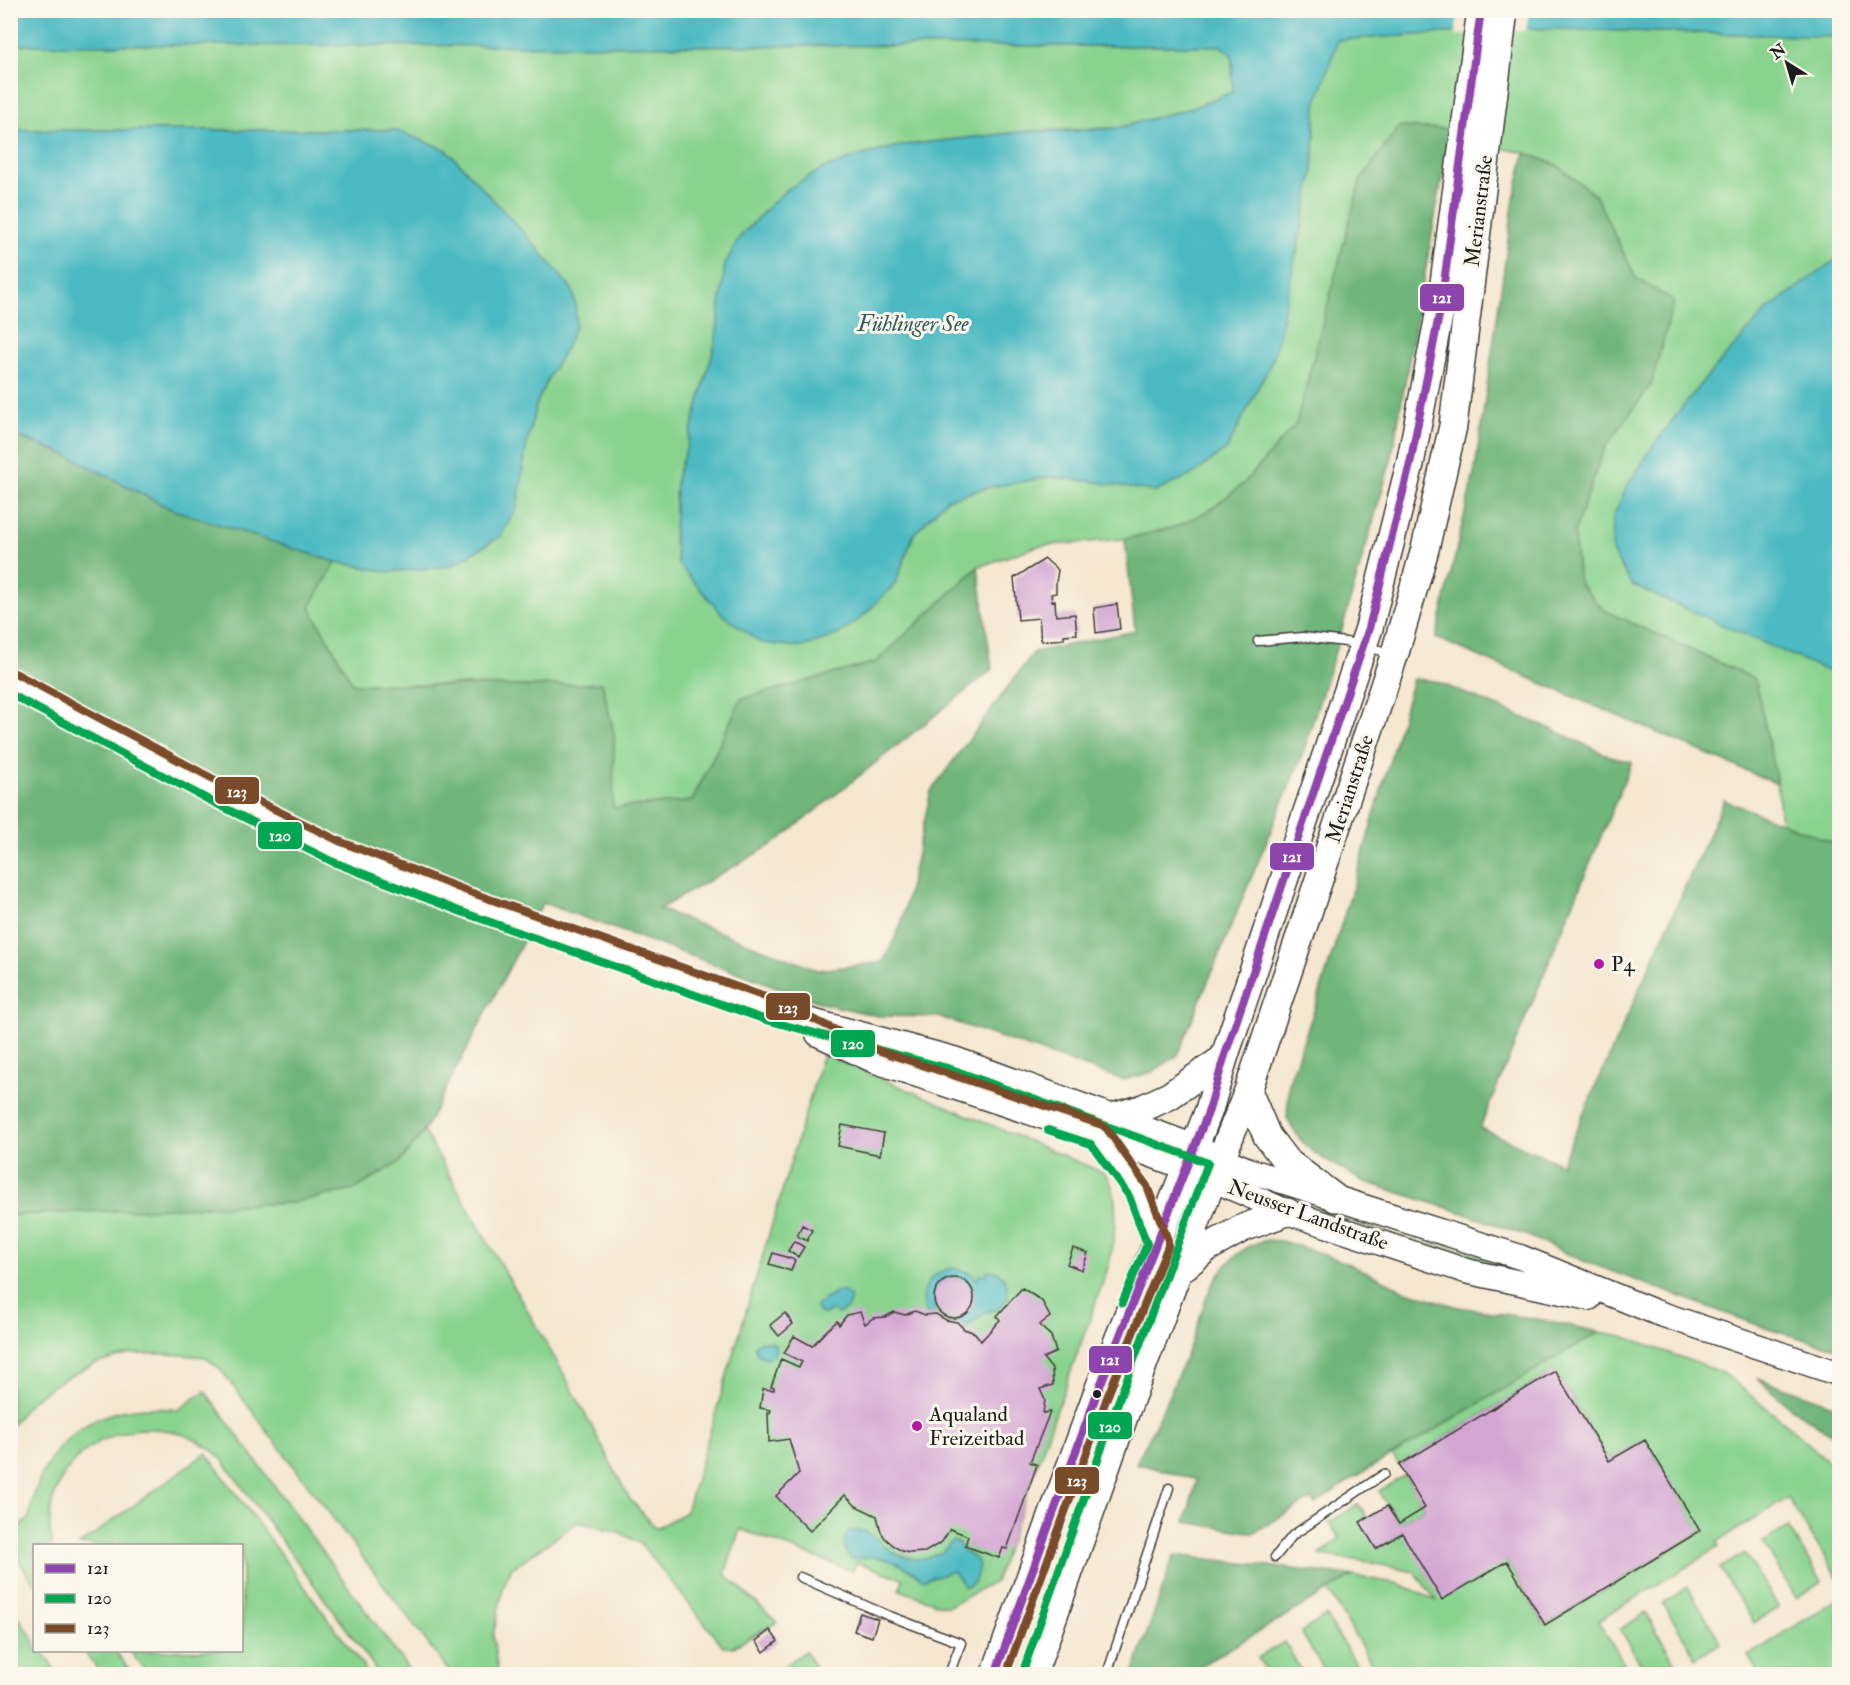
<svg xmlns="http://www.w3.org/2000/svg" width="1850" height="1685" viewBox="0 0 1850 1685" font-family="'IM FELL Double Pica',serif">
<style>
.green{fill:#8ad38f;stroke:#537856;stroke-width:1.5}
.forest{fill:#6fb57a;stroke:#46684b;stroke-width:1.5}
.water{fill:#4bbac2;stroke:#346b6f;stroke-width:1.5}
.pier{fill:#f5e7d0}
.building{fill:#d4a7d3}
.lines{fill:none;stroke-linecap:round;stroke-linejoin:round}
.lane-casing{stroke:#3d3a37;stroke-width:11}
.secondary-casing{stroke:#3d3a37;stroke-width:27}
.primary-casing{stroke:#3d3a37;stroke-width:30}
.lane{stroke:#fff;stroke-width:8}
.secondary{stroke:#fff;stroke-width:24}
.primary{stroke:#fff;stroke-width:27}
.bus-1-casing{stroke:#fbf7ec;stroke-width:12}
.bus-2-casing{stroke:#fbf7ec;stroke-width:12}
.bus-3-casing{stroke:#fbf7ec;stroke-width:12}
.bus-1{stroke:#8e44ad;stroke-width:8}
.bus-2{stroke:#00a651;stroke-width:8}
.bus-3{stroke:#7a4b2a;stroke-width:8}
.poi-dot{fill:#b5179e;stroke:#fbf7ec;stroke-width:2}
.bus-dot{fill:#1c1c1c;stroke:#fbf7ec;stroke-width:2}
.labels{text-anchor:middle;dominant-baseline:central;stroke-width:6;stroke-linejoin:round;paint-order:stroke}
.street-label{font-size:21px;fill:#1c1c1c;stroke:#fbf7ec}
.poi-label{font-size:21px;fill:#1c1c1c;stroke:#fbf7ec;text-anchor:start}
.water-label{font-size:22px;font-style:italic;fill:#2f5b5e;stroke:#fbf7ec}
.line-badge{stroke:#fbf7ec;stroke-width:2}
.badge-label{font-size:16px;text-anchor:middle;font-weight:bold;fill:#fff}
</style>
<rect width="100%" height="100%" fill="#fbf7ec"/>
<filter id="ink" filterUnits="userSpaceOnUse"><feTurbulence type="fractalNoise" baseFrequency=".0167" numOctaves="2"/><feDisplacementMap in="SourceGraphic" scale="12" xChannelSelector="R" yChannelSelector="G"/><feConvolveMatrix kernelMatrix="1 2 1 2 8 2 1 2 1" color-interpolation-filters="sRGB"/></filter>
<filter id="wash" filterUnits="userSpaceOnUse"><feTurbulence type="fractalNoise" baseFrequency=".008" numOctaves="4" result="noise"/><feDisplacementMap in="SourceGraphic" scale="24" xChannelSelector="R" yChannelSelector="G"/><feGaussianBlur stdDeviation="1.35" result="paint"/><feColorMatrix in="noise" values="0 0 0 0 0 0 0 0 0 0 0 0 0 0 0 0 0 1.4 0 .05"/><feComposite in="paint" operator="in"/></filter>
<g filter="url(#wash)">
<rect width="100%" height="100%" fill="#f5e7d0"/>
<path class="green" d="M1521,28L1839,37V257L1767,310L1698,387L1632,585L1839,676V845L1781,822L1777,784L1755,679L1605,611L1579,583L1574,533L1604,449L1651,385L1636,278L1595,195L1555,164L1525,153L1399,127L1327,422L1178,570L1125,539L1038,546L978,567L876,662L741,700L692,801L613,808L614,734L602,683L533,686L353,684L310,607L336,562L390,572L517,508C522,474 526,432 538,401C545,381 556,364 567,346L395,130H11V45L1221,46L1232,55L1233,92L1191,108L1117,128L1029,131L904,145L862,155L725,265L716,340L687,446L676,479L674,540L678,564L723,615L837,635L860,619L895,584L914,534L947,499L989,487L1050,477L1097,482L1297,254L1313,173L1316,105L1337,40Z
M823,1054L1104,1173C1123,1193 1114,1239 1109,1265L995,1582L947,1607L900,1590L903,1579L857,1562L852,1571L740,1529L725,1574L777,1622L732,1648L723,1646L641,1544L619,1532L578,1522L511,1569L504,1585L493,1636L498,1674H451L221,1370L205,1357L165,1354H130L95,1364L60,1381L29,1403L11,1426L10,1215L290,1203L400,1162L424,1131L569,1383L629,1498L656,1528L686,1512Z
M1248,1183L1373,1228L1422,1244L1463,1250L1554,1278L1457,1258L1246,1188Z
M1599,1332L1623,1336L1723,1373L1789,1426L1839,1471V1580L1788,1498L1717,1542L1719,1547L1598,1621L1630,1674H1378L1328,1590L1353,1576L1400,1584L1437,1601L1414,1572L1369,1562L1320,1555L1340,1538L1329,1523L1358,1504L1368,1518L1377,1548L1402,1533L1507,1561L1545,1625L1700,1532L1645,1440L1609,1461L1555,1371L1399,1465L1392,1455Z
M205,1391L412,1674H377L373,1665L221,1458C150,1391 33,1448 52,1545L34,1546V1583L11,1550V1532L29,1519C41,1438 99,1399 178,1410Z
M206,1453L369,1674H148L130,1651L242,1650V1546L79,1545Z
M1405,1475L1425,1508L1399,1524L1379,1491Z
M1788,1527L1822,1582L1796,1598L1763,1542Z
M1745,1553L1779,1608L1754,1623L1720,1568Z
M1688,1587L1721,1643L1696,1658L1663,1603Z
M1839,1598V1674H1759L1748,1656Z
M10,1605L34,1640V1650L42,1651L58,1674H11Z
M1646,1613L1679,1669L1670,1674H1647L1620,1629Z
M1326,1616L1361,1672L1356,1674H1327L1301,1632Z
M1284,1642L1304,1674H1268L1258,1658Z
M84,1651H115L133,1674H101Z
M805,1651L819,1674H774Z"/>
<path class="forest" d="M1399,127L1451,129L1391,460L1339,639L1302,756L1177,1056L1152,1072L1124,1080L940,1017L878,1016L825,1004L543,903L424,1131L400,1162L354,1190L290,1203L11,1215L10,434L67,455L171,509L336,562L310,607L353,684L533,686L602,683L614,734L613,808L692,801L741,699L876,662L978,567L992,670L775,843L659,909L818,970L883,962L901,925L931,791L1034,652L1135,631L1125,539L1178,526L1211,509L1244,483L1296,424L1360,181Z
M1525,153L1555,164L1595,195L1636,278L1674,301L1651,385L1604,449L1574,533L1579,583L1605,611L1755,679L1777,784L1436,638L1475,469L1514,199Z
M1413,679L1435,681L1554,730L1611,757L1632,762L1480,1128L1561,1164L1724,800L1839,845V1349L1771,1330L1581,1260L1528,1236L1457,1211L1362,1181L1314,1153L1302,1142L1293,1129L1287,1118L1289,1082L1318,999L1358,871Z
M1267,1240L1281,1241L1314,1251L1350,1264L1406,1291L1458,1307L1549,1321L1599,1332L1357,1476L1315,1504L1311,1499L1253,1533L1185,1522L1197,1480L1136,1463C1158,1421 1178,1377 1195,1333C1202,1314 1205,1294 1217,1277C1229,1260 1245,1244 1267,1240Z
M1757,1378L1839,1407V1439L1791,1408Z
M1174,1555L1353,1576L1187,1674H1133Z"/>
<path class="water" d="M11,10L1840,11L1839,37L1521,28L1338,40L1316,105L1313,173L1274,357L1227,449L1193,474L1155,492L1097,482L1050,477L989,487L947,499L914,534L895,584L860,619L837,635L802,647L761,643L723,615L678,564L674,540L676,479L687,446L716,340L725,265L738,239L769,206L786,190L822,169L862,155L904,145L1029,131H1074L1117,128L1191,108L1233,92L1232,55L1221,46L11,45Z
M11,130H395L447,150L527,236L572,289L576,305V324L567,346L551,373L537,402L527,444L517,508L500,537L451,566L390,572L336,562L171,509L67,455L11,434Z
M1839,257V676L1632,585L1612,552L1613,517L1627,486L1658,439L1698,387L1767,310Z
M955,1268L971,1274L978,1280L979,1274L987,1275V1270L995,1271L1003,1276L1007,1284L1008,1298L999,1309L986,1312L964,1329L957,1322L958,1318C1000,1302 949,1256 935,1291C932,1300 937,1306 935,1315H927C917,1291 929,1271 955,1268Z
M842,1291L849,1295L851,1298L848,1308L838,1314L832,1310L825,1314L819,1313L816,1307L817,1304L837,1292Z
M760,1341L773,1342L776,1349L774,1355L766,1358L757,1354L754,1346Z
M848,1531H865L876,1538L884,1546L898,1555L915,1559L925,1558L942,1552L951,1542L954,1541L959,1543L962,1551C981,1560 982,1563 974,1583L965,1588L962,1582L953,1571L923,1580C910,1568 893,1560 875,1557C868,1556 859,1559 851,1559C843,1550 842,1542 848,1531Z"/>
<path class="pier" d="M1458,11H1529L1526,31L1456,35Z"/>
<g id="blocks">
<path class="building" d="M1045,559L1058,570L1056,583V593L1051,594L1052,601L1055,600L1056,616L1075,614L1077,634L1064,635V639L1041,641L1039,618L1018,620L1014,578Z
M1117,604L1120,629L1096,633L1094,608Z
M842,1125L884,1133L880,1155L838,1146Z
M802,1225L812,1230L807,1241L797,1236Z
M794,1241L804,1247L798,1257L788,1251Z
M1073,1248L1088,1253L1082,1270L1067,1264Z
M773,1253L795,1260L791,1271L769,1264Z
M934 1298a20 20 0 1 1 40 0a20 20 0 1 1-40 0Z
M1022,1288L1042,1301L1050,1317L1039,1325L1051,1336L1056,1352L1043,1358L1052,1369L1053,1385L1040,1389L1045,1400L1043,1413L1050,1412L1030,1462L1037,1465L1007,1549L1003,1548L999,1558L965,1546L968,1536L950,1529L942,1542L925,1552L909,1553L902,1551L895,1547L885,1538L881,1532L877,1516L856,1506L845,1495L810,1531L791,1512L776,1496L799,1473L789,1439L769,1442L768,1413H770L771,1410L760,1408L763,1389L774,1390V1387H771L781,1359L799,1367L802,1362L784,1353L794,1336L812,1346L827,1330L837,1321L839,1325L847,1315L860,1312L865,1324L873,1318L885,1317L894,1312L905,1315L915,1311L925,1315L936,1314L946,1320L957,1322L964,1329L975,1333L981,1341L1000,1320L997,1316Z
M785,1313L793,1324L779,1336L770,1325Z
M1555,1371L1609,1461L1645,1440L1700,1531L1545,1625L1507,1561L1442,1600L1402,1533L1376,1549L1360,1522L1387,1506L1399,1524L1425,1508L1399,1465Z
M860,1613L878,1619L872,1637L854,1631Z
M770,1630L778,1641L764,1652L756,1641Z"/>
</g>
</g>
<g filter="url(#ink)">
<use href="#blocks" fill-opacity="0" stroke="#3d3a37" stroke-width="1.5"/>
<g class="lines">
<g class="lane-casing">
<path id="lane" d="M1258,641L1303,637L1346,642L1391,653
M1275,1557L1293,1535L1384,1474
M800,1577L887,1615L961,1643L949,1674
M1107,1674L1169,1488"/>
</g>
<g class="secondary-casing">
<path id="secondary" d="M10,682L214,791L335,851L463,901L770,1010L954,1059L1195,1147L1248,1170L1520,1257L1655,1312L1840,1374
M818,1034L873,1060L1098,1135L1187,1168L1287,1212L1466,1271L1589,1298"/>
</g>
<g class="primary-casing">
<path id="primary" d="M1248,1091L1267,1136L1286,1161L1335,1198
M1113,1117L1141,1109L1169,1096L1224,1058
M1098,1135L1138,1191L1158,1244
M1180,1270L1207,1248L1243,1228L1287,1212
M995,1674L1096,1396L1209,1110L1224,1058L1369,628L1410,464L1441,305L1481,10
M1033,1674L1127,1408L1205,1199L1248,1091L1395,653L1425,549L1453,426L1504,10"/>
</g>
<use href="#lane" class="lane"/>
<use href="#secondary" class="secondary"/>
<use href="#primary" class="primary"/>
<g class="bus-1-casing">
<path id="bus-1" d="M995,1674L1096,1396L1209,1110L1224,1058L1369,628L1410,464L1441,305L1481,10"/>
</g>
<g class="bus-2-casing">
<path id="bus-2" d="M10,694L209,800L331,861L459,911L766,1020L951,1069L1208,1163L1117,1405L1023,1671
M1048,1130L1091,1144L1129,1196L1147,1244L1122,1303"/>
</g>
<g class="bus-3-casing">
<path id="bus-3" d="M15,673L219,782L339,841L467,891L774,1000L877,1050L1102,1125L1107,1129L1147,1186L1168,1240V1246L1106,1400L1006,1674"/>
</g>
<use href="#bus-1" class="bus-1"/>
<use href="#bus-2" class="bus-2"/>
<use href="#bus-3" class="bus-3"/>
</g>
</g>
<g class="poi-dot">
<circle cx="1599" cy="964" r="6"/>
<circle cx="917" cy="1426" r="6"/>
</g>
<circle class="bus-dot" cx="1097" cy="1394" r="5"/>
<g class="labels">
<g class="street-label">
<text transform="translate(1479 211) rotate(-83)">Merianstraße</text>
<text transform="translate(1350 789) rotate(-72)">Merianstraße</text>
<text transform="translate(1308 1215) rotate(20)">Neusser Landstraße</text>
</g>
<g class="poi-label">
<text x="1611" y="964">P4</text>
<text x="929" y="1414">Aqualand<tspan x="929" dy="24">Freizeitbad</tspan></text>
</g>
<g class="water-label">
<text x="913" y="324">Fühlinger See</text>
</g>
</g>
<g class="line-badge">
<rect x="1419" y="283" width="46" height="29" rx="6" fill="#8e44ad"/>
<rect x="214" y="776" width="46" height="29" rx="6" fill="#7a4b2a"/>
<rect x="257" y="821" width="46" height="29" rx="6" fill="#00a651"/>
<rect x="1269" y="842" width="46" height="29" rx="6" fill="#8e44ad"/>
<rect x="765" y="992" width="46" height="29" rx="6" fill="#7a4b2a"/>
<rect x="830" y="1029" width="46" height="29" rx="6" fill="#00a651"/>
<rect x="1088" y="1345" width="45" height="29" rx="6" fill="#8e44ad"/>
<rect x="1087" y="1411" width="46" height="29" rx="6" fill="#00a651"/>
<rect x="1054" y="1466" width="46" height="29" rx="6" fill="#7a4b2a"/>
</g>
<g class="badge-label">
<text x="1442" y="303">121</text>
<text x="237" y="797">123</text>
<text x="280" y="841">120</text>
<text x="1292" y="862">121</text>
<text x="788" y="1013">123</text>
<text x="853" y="1049">120</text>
<text x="1110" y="1365">121</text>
<text x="1110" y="1432">120</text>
<text x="1077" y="1486">123</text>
</g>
<rect width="1850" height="1685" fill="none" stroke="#fbf7ec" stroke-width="36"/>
<rect x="33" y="1544" width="210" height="108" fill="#fbf7ec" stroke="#a29f99" stroke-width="1.5"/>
<rect x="45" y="1564" width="30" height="9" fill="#8e44ad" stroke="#a29f99" stroke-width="1.5"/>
<text x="87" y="1574" font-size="18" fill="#1c1c1c">121</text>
<rect x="45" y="1594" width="30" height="9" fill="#00a651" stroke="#a29f99" stroke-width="1.5"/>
<text x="87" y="1604" font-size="18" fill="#1c1c1c">120</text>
<rect x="45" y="1624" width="30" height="9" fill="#7a4b2a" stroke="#a29f99" stroke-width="1.5"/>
<text x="87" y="1634" font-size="18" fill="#1c1c1c">123</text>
<g transform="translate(1787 63) rotate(323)" stroke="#fbf7ec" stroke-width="4.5" paint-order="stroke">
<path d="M0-4.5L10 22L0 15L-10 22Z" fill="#1c1c1c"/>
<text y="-9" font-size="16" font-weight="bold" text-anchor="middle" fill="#1c1c1c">N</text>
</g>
</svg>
